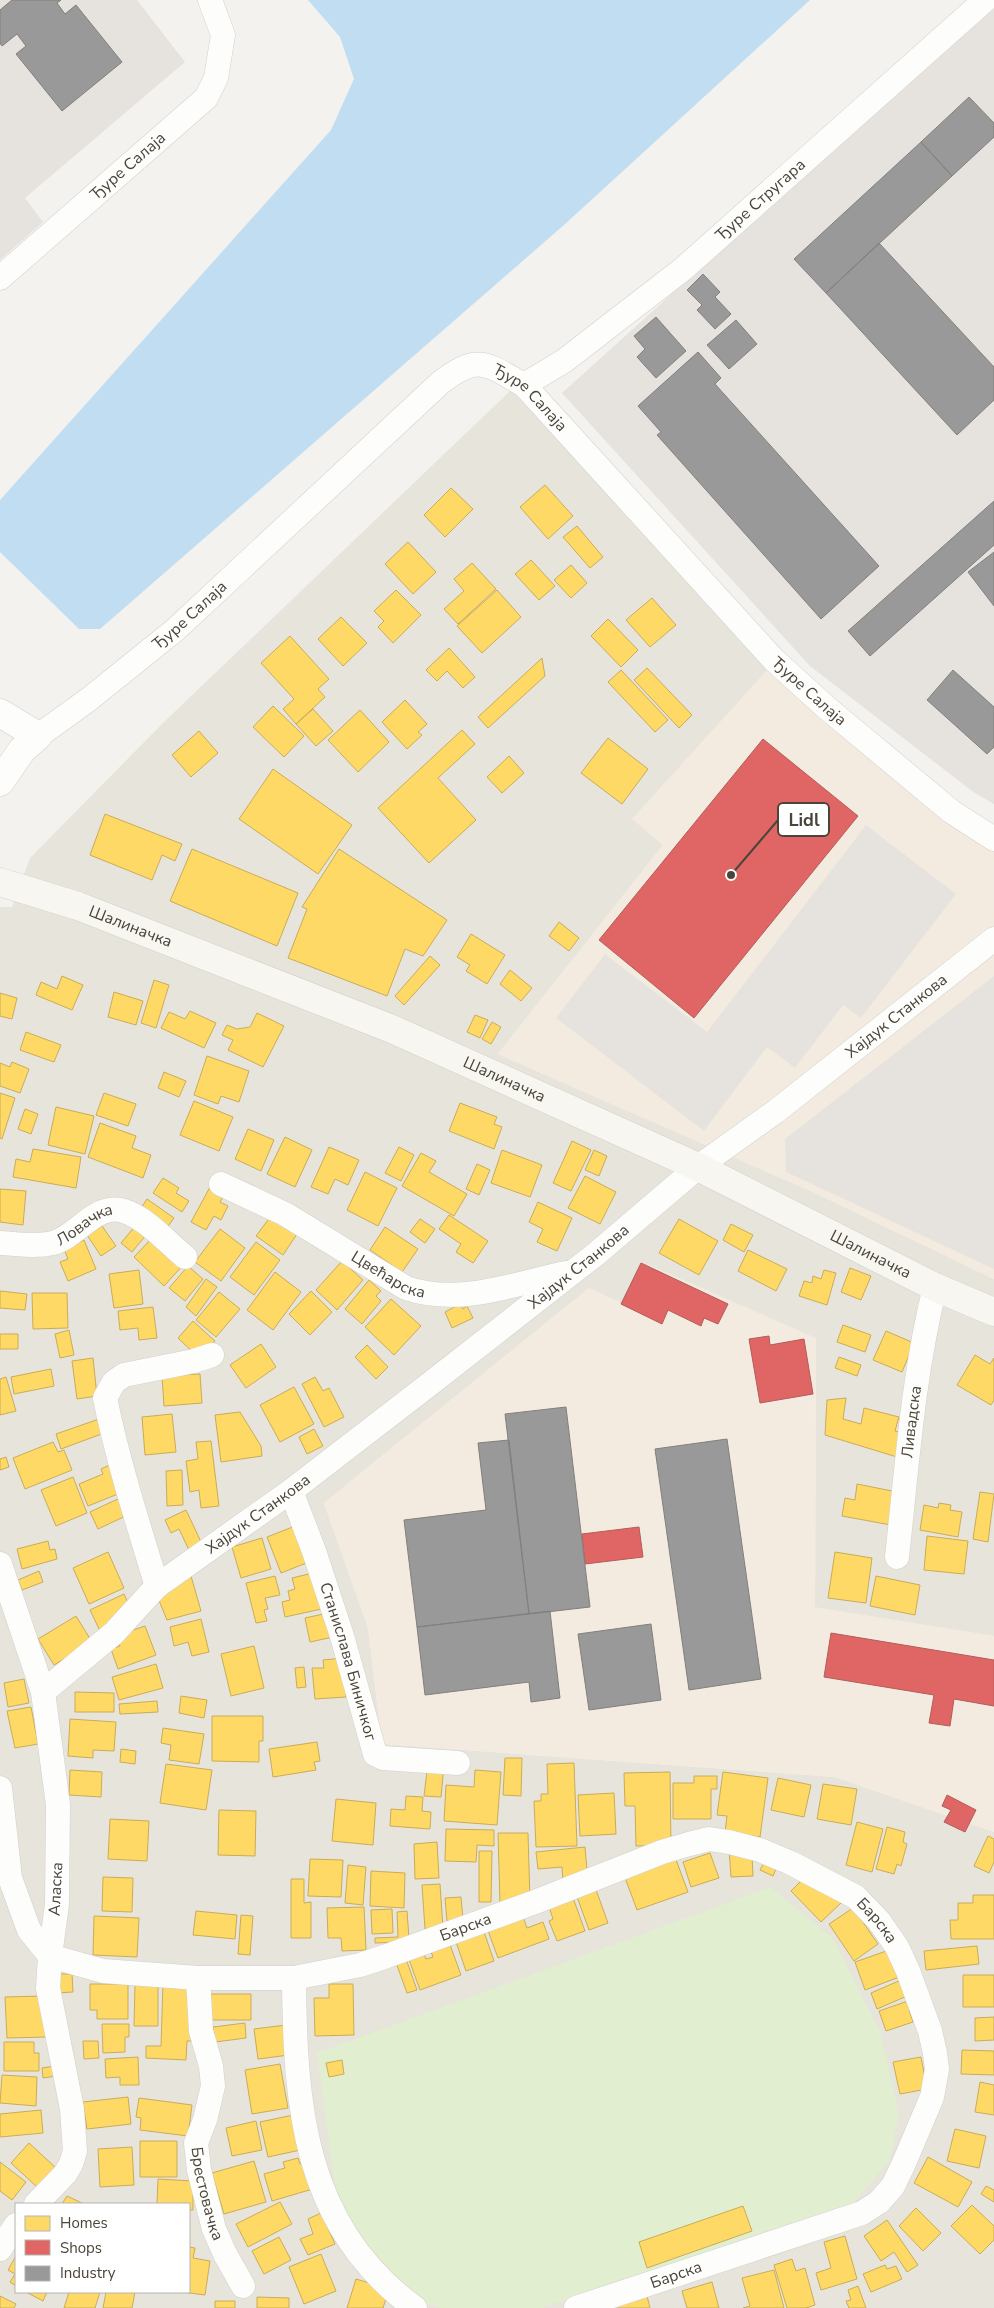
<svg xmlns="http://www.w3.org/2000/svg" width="994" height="2308" viewBox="0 0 994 2308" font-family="'Nunito Sans',sans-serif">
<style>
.residential{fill:#e7e4dc;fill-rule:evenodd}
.commercial{fill:#f3ebdf}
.industrial{fill:#e6e2de}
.green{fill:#e1eecf}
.parking{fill:#e6e3df}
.water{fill:#c0ddf1}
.homes{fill:#ffd966;stroke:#c9ac58}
.shops{fill:#e06666;stroke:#b35c58}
.industry{fill:#999;stroke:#82807c}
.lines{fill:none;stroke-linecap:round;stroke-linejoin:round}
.minor-casing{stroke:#d2d0cb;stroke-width:25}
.tertiary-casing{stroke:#d2d0cb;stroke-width:29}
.secondary-casing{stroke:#d3cfc5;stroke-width:29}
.minor{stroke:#fdfdfc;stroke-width:24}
.tertiary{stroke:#fdfdfc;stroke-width:28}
.secondary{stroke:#f7f6f1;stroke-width:28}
.labels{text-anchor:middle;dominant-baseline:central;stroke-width:5;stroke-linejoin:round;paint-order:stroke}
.street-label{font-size:16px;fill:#4b4439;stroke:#fff}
.leader{fill:none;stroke:#4b4439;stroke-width:2}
.callout-dot{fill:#4b4439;stroke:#fff;stroke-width:2}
.callout{fill:#fff;stroke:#4b4439;stroke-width:2}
.callout-label{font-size:18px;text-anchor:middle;font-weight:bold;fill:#4b4439}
</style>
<rect width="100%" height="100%" fill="#f4f2ee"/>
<path class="residential" d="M511,390L771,666L633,819L663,845L498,1054L813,1192L994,1279V1636L815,1608L816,1338L622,1304L589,1288L324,1503L368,1628L382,1744L835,1777L994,1832V2308H0V907H12L30,858L164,722ZM16,2204H189V2292H16Z"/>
<path class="commercial" d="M771,666L994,846V1279L813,1192L498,1054L663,845L632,819Z
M649,1265L816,1338L815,1607L994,1636V1832L835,1777L382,1744L368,1628L324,1503L589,1288L622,1303Z"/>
<path class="industrial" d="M0,0H137L185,62L25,198L43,222L0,260Z
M994,3V804L972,791L810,666L562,393Z"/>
<path class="green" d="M771,1887L833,1939L880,2032L899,2114L890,2160L854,2202L542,2308H440L418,2301L375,2260L336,2194L317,2053Z"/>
<path class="parking" d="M866,825L956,894L861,1018L843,1005L795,1068L767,1047L704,1131L556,1018L605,954L707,1032Z
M994,976V1269L786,1172L785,1139Z"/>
<path class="water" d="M308,0H810L564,225L100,629H79L0,552V500L331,130L354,79L340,37Z"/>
<path class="homes" d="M545,485L573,516L548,539L520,507Z
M451,488L473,509L445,537L424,515Z
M577,526L603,557L590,568L563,537Z
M408,542L436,572L413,594L385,564Z
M531,560L555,586L539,600L515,574Z
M472,563L496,589L458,624L444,609L464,591L454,579Z
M571,565L587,583L571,598L554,580Z
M396,590L421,615L393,643L378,627L384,621L374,611Z
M497,590L521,617L482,653L457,626Z
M652,598L676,625L650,647L626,620Z
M341,617L367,643L343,666L318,639Z
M608,619L638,650L621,667L591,636Z
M290,636L329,679L318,689L325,697L296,724L283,709L294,699L261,663Z
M449,648L475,677L463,688L447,671L437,681L426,670Z
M542,658L545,676L488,728L478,717Z
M647,668L692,715L679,728L634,680Z
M621,670L668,720L655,732L608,682Z
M405,700L427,724L418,732L422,735L407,749L382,722Z
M273,706L304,736L284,757L253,727Z
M313,709L333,731L316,746L296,724Z
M360,710L389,742L358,772L328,740Z
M462,730L475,744L438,778L476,820L429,863L378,808Z
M199,731L218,753L191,777L172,755Z
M608,738L648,769L622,804L581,773Z
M509,756L524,773L502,793L487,777Z
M273,769L352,825L318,874L239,819Z
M105,814L182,844L175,861L162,855L152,880L90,855Z
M192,849L298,893L277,946L170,901Z
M339,849L447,920L423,956L405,949L387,996L288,958L307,909L302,907Z
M559,922L579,938L569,951L549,936Z
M471,934L505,955L487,984L466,971L470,965L457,957Z
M430,956L440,965L404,1005L395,996Z
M510,970L532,988L521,1001L500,984Z
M62,976L83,985L72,1010L36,995L41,982L57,989Z
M154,980L169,985L156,1028L141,1023Z
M114,992L143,1001L136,1025L108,1017Z
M0,993L17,998L12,1019L0,1016Z
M190,1011L216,1023L204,1048L161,1028L169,1012L185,1019Z
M257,1013L284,1026L263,1067L228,1050L233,1040L222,1035L227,1025L237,1029L250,1027Z
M475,1015L488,1020L480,1038L467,1032Z
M492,1022L501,1027L491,1044L482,1039Z
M26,1032L61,1045L54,1062L20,1050Z
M207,1056L249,1071L239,1102L221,1096L218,1104L194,1095Z
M12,1062L29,1069L20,1093L0,1086V1063L10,1067Z
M164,1072L186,1081L179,1097L158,1088Z
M0,1093L15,1098L2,1139L0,1138Z
M104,1093L136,1104L128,1126L96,1115Z
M194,1101L233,1117L219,1151L180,1135Z
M460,1103L497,1117L494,1124L502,1127L494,1149L449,1131Z
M56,1107L94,1116L85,1154L48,1145Z
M25,1109L38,1114L31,1134L18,1129Z
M100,1123L136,1136L132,1148L151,1155L143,1178L88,1157Z
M248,1129L274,1140L261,1171L235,1159Z
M285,1137L312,1150L295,1187L267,1174Z
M572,1141L591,1150L571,1191L553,1183Z
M329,1147L359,1160L348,1185L335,1179L328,1194L311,1187Z
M399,1147L414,1155L401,1181L385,1173Z
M33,1149L81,1157L76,1188L13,1177L16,1159L30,1162Z
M502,1150L542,1165L530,1197L491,1183Z
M594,1150L607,1156L599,1176L585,1170Z
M421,1153L436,1161L429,1172L467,1194L454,1216L402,1186Z
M477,1164L490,1170L479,1195L466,1189Z
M365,1172L397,1188L378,1226L347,1210Z
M585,1176L616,1192L600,1224L568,1208Z
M163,1178L179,1188L176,1193L189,1201L182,1212L153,1193Z
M210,1187L225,1194L220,1202L228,1206L221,1220L214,1216L206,1230L191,1222Z
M0,1189L26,1191L23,1225L0,1222Z
M147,1199L174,1218L166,1229L139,1211Z
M538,1202L572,1218L557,1251L537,1242L543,1229L529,1222Z
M449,1215L488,1241L473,1263L456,1252L461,1244L439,1229Z
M271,1216L297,1234L283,1255L256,1236Z
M420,1219L435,1229L425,1243L410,1232Z
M679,1219L718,1241L699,1275L659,1253Z
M731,1224L753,1235L744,1252L723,1240Z
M136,1225L147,1234L132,1252L121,1243Z
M102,1226L116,1246L101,1256L87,1235Z
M385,1227L418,1249L402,1272L370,1250Z
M220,1229L245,1248L221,1281L195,1262Z
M155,1235L185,1263L164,1286L134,1257Z
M84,1240L96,1269L68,1281L60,1262L68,1259L64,1249Z
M256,1242L280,1260L254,1295L230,1277Z
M748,1250L787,1269L776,1291L738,1271Z
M342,1261L363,1280L337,1310L316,1290Z
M188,1266L203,1279L185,1301L169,1288Z
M850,1268L871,1276L861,1300L841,1292Z
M139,1270L143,1304L114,1308L109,1274Z
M824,1270L836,1273L827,1305L799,1296L804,1281L812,1283L813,1276L821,1279Z
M275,1272L301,1292L273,1330L247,1310Z
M206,1279L217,1287L196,1316L186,1307Z
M369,1280L381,1291L376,1296L381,1301L362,1324L345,1309Z
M0,1291L27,1294L25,1310L0,1308Z
M311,1291L332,1312L310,1335L289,1314Z
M219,1292L240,1309L216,1337L196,1320Z
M32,1293H67L68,1328L33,1329Z
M391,1299L421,1326L394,1355L365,1327Z
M460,1304L463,1309L467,1306L473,1318L452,1328L445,1312Z
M153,1307L157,1338L139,1340L138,1328L120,1330L118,1311Z
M193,1321L215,1341L199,1358L178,1338Z
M843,1325L871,1335L865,1352L837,1342Z
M69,1330L74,1355L60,1358L55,1334Z
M886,1331L914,1343L902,1372L873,1360Z
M0,1334H18V1349H0Z
M261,1344L276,1367L246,1388L230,1365Z
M367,1345L388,1367L376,1379L355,1357Z
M975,1355L990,1364L994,1358V1400L991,1405L957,1385Z
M839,1357L861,1365L857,1376L835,1368Z
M93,1358L97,1396L77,1399L72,1361Z
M51,1369L54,1386L14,1394L11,1377Z
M200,1374L202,1403L164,1406L162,1376Z
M6,1377L16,1411L0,1415V1379Z
M315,1377L323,1391L329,1388L344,1417L324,1427L302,1384Z
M294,1387L314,1424L280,1442L260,1405Z
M846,1398L843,1419L861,1424L864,1408L899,1417L895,1431L903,1433L897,1457L825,1435L827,1400Z
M240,1412L261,1446L262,1456L221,1462L215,1415Z
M172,1414L176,1452L145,1455L142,1417Z
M102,1418L107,1432L61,1449L56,1434Z
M314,1429L323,1446L307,1454L299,1437Z
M211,1441L219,1506L201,1508L199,1490L190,1492L186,1461L198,1459L196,1442Z
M53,1442L58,1452L64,1450L72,1470L25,1489L13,1458Z
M6,1457L9,1467L0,1470V1459Z
M112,1464L123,1492L88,1506L79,1484L103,1474L101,1469Z
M182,1470L183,1505L167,1506L166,1471Z
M73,1477L87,1513L56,1526L41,1490Z
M857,1484L897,1492L891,1525L842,1516L845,1498L855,1500Z
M980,1492L994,1494L988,1542L973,1539Z
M124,1496L132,1513L98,1529L90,1512Z
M939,1503L951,1505L950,1510L962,1512L958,1537L920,1530L924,1505L938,1508Z
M186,1510L202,1544L189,1550L179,1529L171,1533L165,1520Z
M295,1526L309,1562L281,1573L267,1537Z
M927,1536L968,1541L964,1574L924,1570Z
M262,1538L271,1569L241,1578L232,1547Z
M48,1541L50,1550L55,1549L57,1559L22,1569L17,1549Z
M108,1552L124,1588L89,1604L73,1568Z
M835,1552L872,1558L866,1603L828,1598Z
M39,1571L43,1582L22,1590L18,1580Z
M317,1572L326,1608L285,1617L282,1602L290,1600L288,1591L295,1589L292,1578Z
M191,1576L201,1611L167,1620L158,1598Z
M275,1576L280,1595L265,1598L268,1609L264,1610L267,1621L256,1623L246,1583Z
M876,1576L920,1585L915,1615L870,1606Z
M124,1594L128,1603L100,1631L90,1610Z
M328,1613L333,1637L310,1642L305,1618Z
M76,1616L92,1642L54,1665L38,1639Z
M201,1619L209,1652L192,1656L188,1642L174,1646L170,1627Z
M145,1626L156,1655L118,1669L111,1649L120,1646L116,1636Z
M254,1646L264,1688L231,1696L221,1654Z
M343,1658L346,1697L315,1699L312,1668H324L323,1660Z
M156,1664L163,1688L119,1700L112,1677Z
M304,1667L306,1687L297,1688L295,1668Z
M24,1679L29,1703L8,1707L4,1683Z
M75,1692L114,1693V1712H75Z
M181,1696L207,1700L204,1718L179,1713Z
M157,1701L158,1712L120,1714L119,1704Z
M31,1707L38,1744L15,1748L7,1711Z
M212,1716H263V1741H259V1762L212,1761Z
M70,1719L116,1722L114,1751L93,1750V1758L68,1756Z
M163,1728L204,1734L199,1764L169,1760L171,1745L161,1743Z
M317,1742L320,1761L314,1762L316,1770L273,1777L269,1749Z
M121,1749L136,1751L135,1764L120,1762Z
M505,1758H522L521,1796L503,1795Z
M428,1763L444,1765L441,1797L424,1796Z
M574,1763L577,1846L536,1847L534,1801H541V1794H548L547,1764Z
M166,1764L212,1770L206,1810L160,1803Z
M70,1770L102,1772L101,1797L69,1795Z
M475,1770L501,1772L497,1825L444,1821L446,1785L474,1787Z
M670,1772L671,1845L636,1846L635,1806H625L624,1773Z
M723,1772L768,1778L760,1837L725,1832L727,1816L717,1815Z
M694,1776H717V1789H711V1819H673V1783H694Z
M778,1778L811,1785L804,1817L771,1810Z
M823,1784L857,1789L851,1825L817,1819Z
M614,1793L616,1834L580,1836L578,1795Z
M406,1796L423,1797L422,1811L431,1812L430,1829L390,1826L391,1809L405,1810Z
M336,1799L376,1803L373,1845L332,1841Z
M219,1810L256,1811L255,1856L218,1855Z
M110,1819L149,1821L147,1861L108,1859Z
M857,1822L883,1829L872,1872L846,1865Z
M887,1827L905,1832L903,1842L907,1844L901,1866L897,1864L894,1874L876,1869Z
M446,1829L494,1830V1846L477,1845L476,1862L445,1861Z
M498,1833H528L530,1902L500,1903Z
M988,1836L994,1839V1862L989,1873L974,1866Z
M437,1842L439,1878L415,1879L414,1844Z
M585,1847L587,1870L563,1883L562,1867L538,1869L536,1852Z
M729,1849L752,1856L753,1876L731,1877Z
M479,1851H492L491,1902H479Z
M710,1853L719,1878L691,1887L683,1862Z
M675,1857L688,1892L637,1910L624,1875Z
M766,1858L778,1864L773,1876L760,1870Z
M310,1859L343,1860L341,1897L308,1896Z
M348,1865L366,1867L363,1905L345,1903Z
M371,1871L405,1873L404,1908L370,1906Z
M103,1877L133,1878L132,1912L102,1911Z
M291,1879H304V1903L311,1902V1938H291Z
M803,1879L843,1901L821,1922L791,1891Z
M440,1884L443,1928L425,1929L422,1885Z
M595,1887L608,1923L589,1930L576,1894Z
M572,1895L585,1931L557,1941L549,1921L553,1919L548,1904Z
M973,1895H994V1939H951L950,1920H958V1903H973Z
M461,1897L463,1920L447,1921L445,1898Z
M364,1907L366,1950L342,1951L341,1938H328L327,1908Z
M853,1908L878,1944L854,1961L829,1924Z
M392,1909L393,1933L372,1934L371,1910Z
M196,1911L237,1915L235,1939L193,1935Z
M407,1911L409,1938L400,1942L375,1943V1938L398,1937L397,1912Z
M522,1914L527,1928L543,1922L549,1939L498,1958L487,1928Z
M241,1915L253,1916L250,1955L238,1954Z
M94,1916L139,1918L137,1957L93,1955Z
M483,1929L494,1961L466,1971L455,1939Z
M449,1942L461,1975L420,1990L407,1954L422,1949L426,1959L433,1957L430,1949Z
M977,1946L979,1964L926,1970L924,1951Z
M892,1949L902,1976L865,1990L855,1962Z
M405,1956L417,1990L407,1993L395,1960Z
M57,1974H72L73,1992L58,1993Z
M963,1975H994V2007H963Z
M901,1980L907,1996L877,2009L871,1993Z
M163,1983L192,1984V2041H187L186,2060L146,2058V2046H161Z
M90,1984H128V2019H97V2010H90Z
M329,1984H353L354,2035L315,2036L314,1998H329Z
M135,1985H158V2026H134Z
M208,1994H251V2020H208Z
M44,1996L46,2037L7,2038L5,1997Z
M911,2000L914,2008L909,2010L913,2022L886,2031L879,2011Z
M994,2017V2040L975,2041V2018Z
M245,2023L246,2038L215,2042L213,2027Z
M102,2024H129V2037H125V2052L103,2053Z
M286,2025L289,2055L258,2059L254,2029Z
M83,2041H98L99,2058L84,2059Z
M4,2042H34V2053H39V2071H4Z
M962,2050L994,2051V2075L961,2074Z
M138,2057L139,2085H120V2077L106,2078L105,2059Z
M921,2057L927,2089L900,2094L893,2062Z
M342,2060L344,2074L329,2077L326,2063Z
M280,2064L288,2108L252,2114L245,2070Z
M55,2066L56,2076L43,2078L42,2068Z
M2,2075L37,2077L36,2106L0,2103Z
M980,2082L994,2085V2115L975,2112Z
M128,2097L131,2124L87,2129L83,2102Z
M139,2098L192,2105L188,2136L140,2130L141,2118L136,2117Z
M41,2110L43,2133L0,2137V2114Z
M298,2114L305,2149L268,2157L260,2122Z
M256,2121L262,2150L232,2156L226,2128Z
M955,2129L986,2136L979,2168L947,2161Z
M140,2141H177V2177H140Z
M29,2143L56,2168L38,2188L11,2163Z
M132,2147L134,2185L100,2187L98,2149Z
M928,2157L972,2182L958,2207L914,2183Z
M298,2158L300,2164L307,2161L316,2188L272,2201L264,2174L285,2168L283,2162Z
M254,2161L266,2202L224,2214L212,2173Z
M0,2162L26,2182L12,2200L0,2191Z
M158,2179L193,2181V2210H189V2204H157Z
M986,2186L994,2190V2202L981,2194Z
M67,2196L84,2204H62Z
M280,2202L292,2224L248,2247L236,2224Z
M972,2205L994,2226V2240L980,2254L951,2226Z
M743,2206L752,2231L647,2268L639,2242Z
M916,2208L941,2233L923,2251L899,2226Z
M321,2213L335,2244L308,2255L300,2239L313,2234L308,2219Z
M887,2220L918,2265L907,2272L894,2252L881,2261L864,2236Z
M845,2236L857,2279L821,2290L816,2273L831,2268L824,2242Z
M279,2237L291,2260L264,2274L252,2251Z
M189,2247L195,2248L193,2258L210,2261L205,2295L182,2292H189Z
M321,2254L336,2291L304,2304L289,2267Z
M16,2256V2286L10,2282L15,2274L8,2270Z
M792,2259L796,2271L805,2268L815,2305L806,2308H787L774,2265Z
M885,2265L887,2269L896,2266L902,2279L871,2292L863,2274Z
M774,2270L784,2308H743L750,2306L742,2278Z
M356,2279L389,2289L383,2308H347Z
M712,2282L719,2308H687L682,2291Z
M858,2286L866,2308H849L846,2301L851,2300L848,2290Z
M26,2292H47L43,2301Z
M69,2292H100L95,2308H64Z
M106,2292H135L132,2308H103Z
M0,2296L16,2304L14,2308H0Z
M647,2296L650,2308H611Z
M257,2297L289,2298V2308H257Z
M215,2301H235V2308H215Z"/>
<path class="shops" d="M763,739L858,816L694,1018L599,940Z
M641,1263L728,1304L718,1324L704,1318L701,1326L668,1310L662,1324L621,1304Z
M769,1336L770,1345L804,1339L813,1394L760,1403L749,1339Z
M639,1527L643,1557L585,1564L582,1534Z
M831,1633L994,1660V1706L954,1699L950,1726L929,1723L934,1695L824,1677Z
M947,1795L976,1810L965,1832L944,1822L951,1810L942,1806Z"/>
<path class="industry" d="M12,0H61L57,3L65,14L76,5L122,62L62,111L16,54L26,46L17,34L2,46L0,43V10Z
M969,97L994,123V137L952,176L921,142Z
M921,142L952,176L826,293L794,259Z
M879,243L994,367V400L957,435L826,293Z
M703,274L720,292L715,297L731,314L715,329L697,310L702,305L687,290Z
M656,317L686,351L656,378L637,357L645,349L634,336Z
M736,320L757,344L729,369L707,345Z
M698,352L721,378L715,384L879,566L821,619L657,435L661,432L638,406Z
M994,501V545L870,656L848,631Z
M994,552V606L968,572Z
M953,670L994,707V747L987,754L927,700Z
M566,1407L590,1607L529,1614L505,1414Z
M727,1439L761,1679L689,1690L655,1449Z
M509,1440L529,1614L417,1627L404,1520L486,1510L478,1443Z
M550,1611L560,1698L531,1702L529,1682L425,1695L417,1627Z
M651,1624L661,1700L589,1710L578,1634Z"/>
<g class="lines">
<g class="minor-casing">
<g id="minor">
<path id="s1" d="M0,278L206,98L216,78L223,35L210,0"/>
<path id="s2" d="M524,385L564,361L683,269L985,0"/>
<path id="s3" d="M38,736L88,700L175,630L440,383C479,353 486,364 524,385L774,660L828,709L952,812L994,839"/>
<path id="s4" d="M221,1184L285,1214L406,1288C458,1306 514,1284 566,1273"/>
<path id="s5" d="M0,1243C18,1244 36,1247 53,1243C78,1236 96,1202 124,1211C146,1218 167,1242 185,1257"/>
<path id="s6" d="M291,1491L314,1551L342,1636L375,1754L383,1758L458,1763"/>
<path id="s7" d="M897,1557C907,1467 913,1375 935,1287"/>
<path d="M0,1564L43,1692L58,1805L57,1904L50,1956L48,1988L72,2109L75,2151L71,2164L65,2174L36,2204"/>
<path d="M157,1586C138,1524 118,1462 105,1398L114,1382L124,1375L194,1361L212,1355"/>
<path id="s8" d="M43,1692L114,1633L157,1586L291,1491L431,1383L596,1254L698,1167L775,1112L994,939"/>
<path id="s9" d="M0,1788L10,1878L29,1930L50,1956L103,1971L198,1978H294L360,1965L387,1956L535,1902L662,1852L689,1844L709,1839L729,1842L760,1850L791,1863L856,1897L879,1921L897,1947L908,1971L930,2031L935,2053L937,2069L932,2097L904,2163L893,2186L879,2202L862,2213L576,2308"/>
<path id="s10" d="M198,1978L201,2031L211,2066L213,2086L205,2120L196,2143L199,2170L214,2229L225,2254L243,2286"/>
<path d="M294,1978C295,2105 303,2227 415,2308"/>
<path d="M0,2249L16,2225"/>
</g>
</g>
<g class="tertiary-casing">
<path id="tertiary" d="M0,713L38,736L22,750L0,782"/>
</g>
<g class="secondary-casing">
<g id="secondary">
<path id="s11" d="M0,882L78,906L392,1029L698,1167L935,1287L994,1312"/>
</g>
</g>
<use href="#minor" class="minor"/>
<use href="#tertiary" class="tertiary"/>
<use href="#secondary" class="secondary"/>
</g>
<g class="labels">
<g class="street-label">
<text stroke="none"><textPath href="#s1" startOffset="170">Ђуре Салаја</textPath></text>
<text stroke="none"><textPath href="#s2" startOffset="301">Ђуре Стругара</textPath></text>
<text stroke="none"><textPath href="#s3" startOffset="642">Ђуре Салаја</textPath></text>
<text stroke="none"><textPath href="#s3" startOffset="194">Ђуре Салаја</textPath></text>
<text stroke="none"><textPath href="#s3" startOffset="1048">Ђуре Салаја</textPath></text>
<text stroke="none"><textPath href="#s11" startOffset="138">Шалиначка</textPath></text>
<text stroke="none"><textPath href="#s8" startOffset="1090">Хајдук Станкова</textPath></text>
<text stroke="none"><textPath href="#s11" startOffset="542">Шалиначка</textPath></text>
<text stroke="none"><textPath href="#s5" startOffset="90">Ловачка</textPath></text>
<text stroke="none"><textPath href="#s11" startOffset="948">Шалиначка</textPath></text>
<text stroke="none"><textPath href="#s8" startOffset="685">Хајдук Станкова</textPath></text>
<text stroke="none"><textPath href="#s4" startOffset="191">Цвећарска</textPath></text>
<text stroke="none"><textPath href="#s7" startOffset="136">Ливадска</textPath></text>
<text stroke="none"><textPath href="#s8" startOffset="280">Хајдук Станкова</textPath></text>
<text stroke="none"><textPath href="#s6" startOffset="180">Станислава Биничког</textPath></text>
<text transform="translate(56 1889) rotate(-87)">Аласка</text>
<text stroke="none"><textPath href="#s9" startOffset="1055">Барска</textPath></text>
<text stroke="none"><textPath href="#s9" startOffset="605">Барска</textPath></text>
<text stroke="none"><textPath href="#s10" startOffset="221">Брестовачка</textPath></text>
<text transform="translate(676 2275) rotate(-19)">Барска</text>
</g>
</g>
<path class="leader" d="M731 875L778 820"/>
<circle class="callout-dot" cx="731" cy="875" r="5"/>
<rect class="callout" x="778" y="803" width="51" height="33" rx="5"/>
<g class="callout-label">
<text x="804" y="826">Lidl</text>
</g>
<rect x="15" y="2203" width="175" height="90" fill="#ffffff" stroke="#b7b4b0"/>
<rect x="25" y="2216" width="25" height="15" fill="#ffd966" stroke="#b7b4b0"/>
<text x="60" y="2228" font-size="15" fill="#4b4439">Homes</text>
<rect x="25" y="2240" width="25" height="15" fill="#e06666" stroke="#b7b4b0"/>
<text x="60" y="2253" font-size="15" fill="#4b4439">Shops</text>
<rect x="25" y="2266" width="25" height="15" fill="#999999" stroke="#b7b4b0"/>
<text x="60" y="2278" font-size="15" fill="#4b4439">Industry</text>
</svg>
